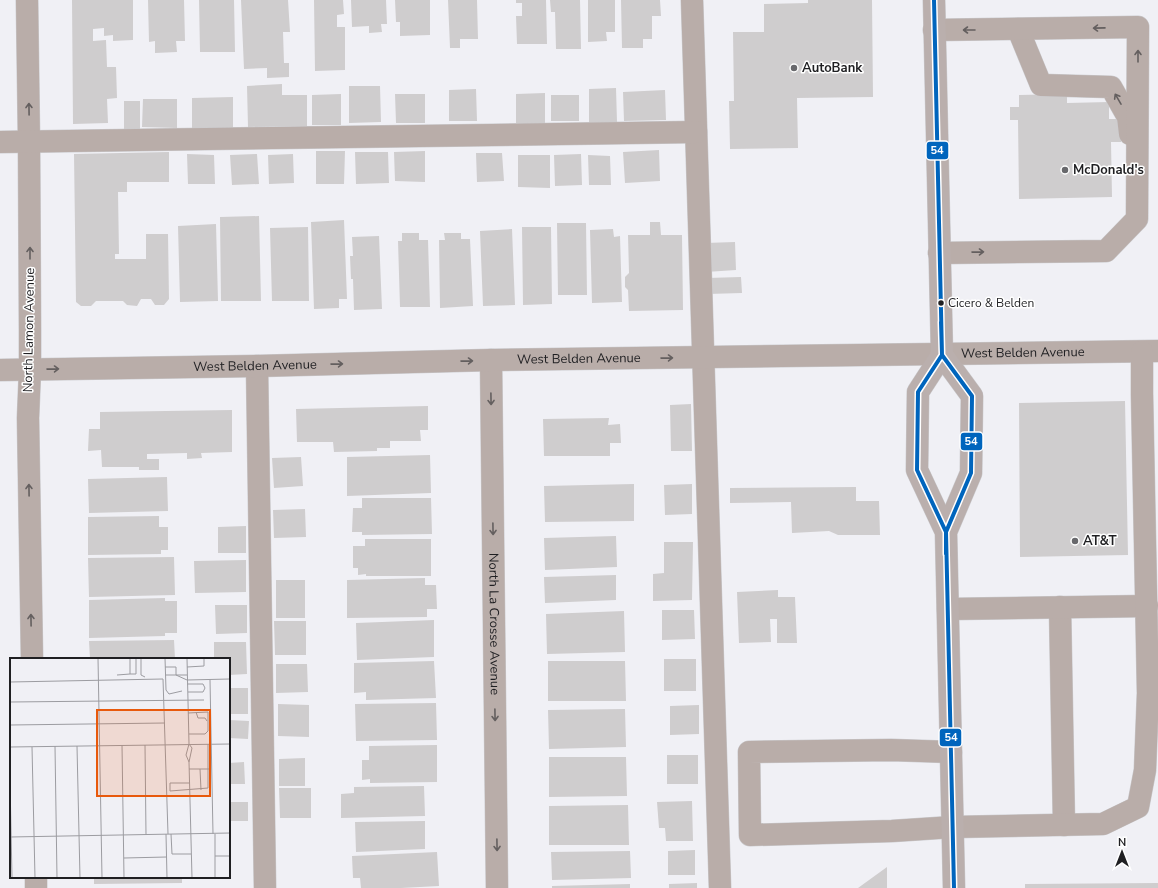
<svg xmlns="http://www.w3.org/2000/svg" width="1158" height="888" viewBox="0 0 1158 888" font-family="'Nunito Sans',sans-serif">
<style>
.building{fill:#cfcdce}
.lines{fill:none;stroke-linecap:round;stroke-linejoin:round}
.minor-casing{stroke:#cbcbce;stroke-width:23}
.major-casing{stroke:#cbcbce;stroke-width:23}
.minor{stroke:#b9ada9;stroke-width:22}
.major{stroke:#baafad;stroke-width:22}
.bus-1-casing{stroke:#fff;stroke-width:7}
.bus-1{stroke:#0065bd;stroke-width:4}
.oneway{stroke:#645f5f}
.poi-dot{fill:#68686c;stroke:#fff;stroke-width:1.5}
.bus-dot{fill:#1f1f22;stroke:#fff;stroke-width:1.5}
.labels{text-anchor:middle;dominant-baseline:central;stroke-width:3;stroke-linejoin:round;paint-order:stroke}
.bus-label{font-size:12px;fill:#1f1f22;stroke:#fff;text-anchor:start}
.poi-label{font-size:13px;font-weight:bold;fill:#1f1f22;stroke:#fff;text-anchor:start}
.street-label{font-size:13px;fill:#1f1f22;stroke:#fff}
.inset-road{fill:none;stroke:#9c9ca1;stroke-width:1}
.view{fill:#e8590c;fill-opacity:0.15;stroke:#e8590c;stroke-width:2}
.inset-edge{fill:none;stroke:#1f1f22;stroke-width:2}
.line-badge{stroke:#fff;stroke-width:1.5}
.badge-label{font-size:11px;text-anchor:middle;font-weight:bold;fill:#fff}
</style>
<rect width="100%" height="100%" fill="#f0f0f5"/>
<path class="building" d="M72,0H133V40L113,41V35L104,36V28L93,29V41L106,40L107,67H116L117,98L107,99L108,123L73,124Z
M148,0H184L185,41H176L177,52L155,53V41L149,42Z
M199,0H234L235,52H200Z
M241,0H288L290,32H283L284,63H289V77L267,78V68L244,69Z
M314,0H343L344,14L337,15V27H345V70L315,71Z
M351,0H386L387,24H381L382,32L369,33V26L352,27Z
M395,0H430V35L400,36V22H396Z
M448,0H477L478,39H460V48H450Z
M516,0H546L547,44H517L516,16H522V3H516Z
M550,0H580L581,49H556L555,12H551Z
M588,0H615V32H606L607,41L588,42Z
M621,0H660L661,16H652V39H643V48H622Z
M808,0H872L873,97L797,98L798,148L730,149L729,101H734L733,32H764V4L808,3Z
M282,84V95H307V126L248,127L247,86Z
M349,86H380L381,122L349,123Z
M616,88L617,122L589,123V89Z
M476,89L477,121H449V90Z
M665,90L666,120L624,121L623,92Z
M545,93V123H516V94Z
M341,94V125H312V95Z
M395,94H425V123H396Z
M1067,94V103L1109,102V119H1121V142H1111L1112,197L1019,199L1018,120H1010V107H1019V95Z
M551,95H579V121H551Z
M233,97V128H192V98Z
M143,99H177V128L142,127Z
M124,101H140V129H124Z
M659,150L660,181L625,183L623,152Z
M316,151H345L344,184H316Z
M425,151V182L395,181L394,152Z
M169,152V182H127V192H118L119,254H115V259H146V234H168L169,299L164,305H155L151,299H141L137,306L127,305L123,301H96L91,306H81L76,302L74,154Z
M355,152H388L389,183L356,184Z
M476,153H502L504,181L477,182Z
M187,154L214,155L215,184H188Z
M257,154L259,184L232,185L230,155Z
M293,154L294,183L269,184L268,155Z
M581,154L582,185L555,186L554,155Z
M518,155H550V188L518,187Z
M588,155L610,156L611,185H589Z
M259,216L261,301H221L220,217Z
M344,220L347,299H339V308L314,309L311,222Z
M650,222H660L661,235H682L683,310L629,311L628,290L625,287V277L629,273L628,235H650Z
M557,223H586L587,295H558Z
M216,224L218,301L180,302L178,226Z
M308,227L309,301H272L270,228Z
M522,227H551L552,304L523,305Z
M512,229L515,305L483,306L480,231Z
M613,229L614,237L620,236L622,302L592,303L590,230Z
M402,233H419V240H428L430,307H400L398,241H402Z
M444,233H461V239H470L473,306L440,308L439,240H445Z
M379,236L382,309L354,310L353,279H351L350,256H353L352,237Z
M735,242L736,270L706,272L705,243Z
M741,277L742,293L708,294L707,278Z
M1125,401L1128,555L1020,557L1019,403Z
M691,404L692,451H671L670,405Z
M428,406V430H420L421,441H390V448H377V451L334,452L333,442H297L296,409Z
M232,410V452L201,453L202,458L187,459V453L147,454V459H159V470H139V467H102L101,450L88,451L89,429H100V412Z
M609,418L608,425L620,424L621,443H610V456H544L543,419Z
M430,455L431,493L347,496V457Z
M301,457L303,486L274,488L272,458Z
M167,477L168,511L89,513L88,479Z
M634,484V521L545,522L544,486Z
M692,484V514L665,515L664,485Z
M856,487V501H879L880,535H838L829,531L792,533L791,502L730,503V488Z
M362,498H431L432,534L362,535V532H352L353,508H362Z
M305,509L306,537L274,538L273,510Z
M159,516V527H168V550H161V554L88,555V517Z
M246,526V553H218V527Z
M616,536L617,567L545,570L544,538Z
M365,539H431V576H366V574L358,575V568H353V546H365Z
M664,542H693L692,600L653,601V574L664,573Z
M174,557L175,595L89,597L88,558Z
M246,560V592L195,593L194,561Z
M616,575V600L545,603L544,577Z
M425,578V585H436L437,609H427V617L347,618V580Z
M276,580H305V618H276Z
M778,590V597H795L797,643H777V619H770L771,642L739,643L737,592Z
M165,598V601H177V633H165V636L89,638V600Z
M215,605H247V633L216,634Z
M662,610H694L695,639L662,640Z
M624,611L625,652L547,654L546,614Z
M434,620V657L357,660L356,623Z
M274,621H306V655H275Z
M174,640L175,659H90L89,641Z
M214,642H246L247,674L229,675V659H214Z
M664,659H696V691H664Z
M434,661L436,698L366,700V692L354,693V663Z
M548,661H625L626,701H548Z
M276,664H307L308,692L276,693Z
M229,688H248V714H229Z
M436,703L437,740L356,741L355,704Z
M278,704L309,705V737L278,736Z
M699,705V734L670,735V706Z
M625,709L626,747L549,749L548,710Z
M229,720L249,721L248,739L229,738Z
M437,745V782L370,783V779L362,780V760H369V746Z
M667,755H698V784H667Z
M549,757H626L627,796L549,797Z
M305,758V786H279V759Z
M244,762L245,784H229V763Z
M424,786L425,816L341,818V794L354,793V787Z
M279,788H311V818H280Z
M692,801L693,841H666L665,828H659L657,802Z
M229,802H248V821H229Z
M628,805L629,845H549V806Z
M425,821V849L356,852L355,822Z
M695,850V875H668V851Z
M630,851L631,878L552,880L551,852Z
M437,852L439,886L401,888H361L360,878H353L352,856Z
M887,867V888H858Z
M94,877H182V883L94,884Z
M697,883V888H669V884Z
M1158,883V888H1025V884Z
M630,884V888H552V886Z"/>
<g class="lines">
<g class="minor-casing">
<g id="minor">
<path d="M27,0L29,142L30,330V369L28,418L32,659"/>
<path d="M692,0L720,888"/>
<path d="M1018,29L1041,85L1111,87L1128,117L1130,134"/>
<path d="M934,30L1138,27L1137,219L1106,251L939,253"/>
<path d="M0,142L696,132"/>
<path id="s1" d="M491,360L497,888"/>
<path d="M257,366L265,888"/>
<path id="s2" d="M0,370L257,366L491,360L1158,351"/>
<path d="M1060,607L1064,825"/>
<path d="M948,609L1147,606"/>
<path d="M951,752L891,750L749,752L750,835L892,831L953,827L1103,824L1138,807L1145,770L1148,693L1142,394V352"/>
<path d="M36,877V888"/>
</g>
</g>
<g class="major-casing">
<path id="major" d="M934,0L942,355L972,396L971,473L946,532
M942,355L918,392L917,470L946,532L954,888"/>
</g>
<use href="#minor" class="minor"/>
<use href="#major" class="major"/>
<g class="bus-1-casing">
<path id="bus-1" d="M934,0L942,355L972,396L971,473L946,532L954,888
M941,322L942,355L918,392L917,470L946,532V554"/>
</g>
<use href="#bus-1" class="bus-1"/>
</g>
<defs><path id="oneway-shaft" d="M-6 0H5M1.5-3L5.5 0L1.5 3" fill="none" stroke-width="1.6" stroke-linecap="round" stroke-linejoin="round"/></defs>
<g class="oneway">
<use href="#oneway-shaft" transform="translate(1099 28) rotate(179)"/>
<use href="#oneway-shaft" transform="translate(969 30) rotate(180)"/>
<use href="#oneway-shaft" transform="translate(1138 56) rotate(-90)"/>
<use href="#oneway-shaft" transform="translate(1118 99) rotate(-120)"/>
<use href="#oneway-shaft" transform="translate(29 109) rotate(-91)"/>
<use href="#oneway-shaft" transform="translate(978 252) rotate(-1)"/>
<use href="#oneway-shaft" transform="translate(30 253) rotate(-90)"/>
<use href="#oneway-shaft" transform="translate(667 358) rotate(-1)"/>
<use href="#oneway-shaft" transform="translate(467 361) rotate(-1)"/>
<use href="#oneway-shaft" transform="translate(337 364) rotate(-1)"/>
<use href="#oneway-shaft" transform="translate(53 369) rotate(-1)"/>
<use href="#oneway-shaft" transform="translate(491 399) rotate(89)"/>
<use href="#oneway-shaft" transform="translate(29 490) rotate(-91)"/>
<use href="#oneway-shaft" transform="translate(493 529) rotate(89)"/>
<use href="#oneway-shaft" transform="translate(31 620) rotate(-91)"/>
<use href="#oneway-shaft" transform="translate(495 715) rotate(89)"/>
<use href="#oneway-shaft" transform="translate(497 845) rotate(89)"/>
</g>
<g class="poi-dot">
<circle cx="794" cy="68" r="4"/>
<circle cx="1065" cy="170" r="4"/>
<circle cx="1075" cy="541" r="4"/>
</g>
<circle class="bus-dot" cx="941" cy="303" r="3.5"/>
<g class="labels">
<g class="bus-label">
<text x="948" y="303">Cicero &amp; Belden</text>
</g>
<g class="poi-label">
<text x="802" y="68">AutoBank</text>
<text x="1073" y="170">McDonald's</text>
<text x="1083" y="541">AT&amp;T</text>
</g>
<g class="street-label">
<text transform="translate(29 330) rotate(-89)">North Lamon Avenue</text>
<text stroke="none"><textPath href="#s2" startOffset="1023">West Belden Avenue</textPath></text>
<text stroke="none"><textPath href="#s2" startOffset="579">West Belden Avenue</textPath></text>
<text stroke="none"><textPath href="#s2" startOffset="255">West Belden Avenue</textPath></text>
<text stroke="none"><textPath href="#s1" startOffset="264">North La Crosse Avenue</textPath></text>
</g>
</g>
<g transform="translate(10 658)">
<rect width="220" height="220" fill="#f0f0f5"/>
<path class="inset-road" d="M88,0L92,220M131,0V17L135,19M155,0L156,32M177,0L179,86L176,97L179,104L182,220M155,9H166V17M177,9L194,8V0M120,16H126V0M107,17L120,16V0M155,17H177M166,17L177,22L220,21M200,22L203,176M0,24L153,21L158,176M177,26H193L195,30L193,34H178M156,32L159,36L172,33M0,44L194,42M186,54L188,60H195L197,63M178,55L198,54V73L195,76H179M0,67L155,65M179,86L182,90L179,104M112,87L114,220M135,87L136,177M45,88L47,220M67,88L70,220M0,89L220,86M22,89L25,220M179,111H199M190,111L191,132M0,124L2,220M180,125H160V133L198,130V86M156,176L157,220M161,176L162,196H181M205,176V220M0,179L220,175M205,198H220M114,200L157,199"/>
<path class="view" d="M87,52H200V138H87Z"/>
<rect width="220" height="220" class="inset-edge"/>
</g>
<g class="line-badge">
<rect x="926" y="141" width="23" height="19" rx="4" fill="#0065bd"/>
<rect x="960" y="432" width="23" height="19" rx="4" fill="#0065bd"/>
<rect x="939" y="728" width="23" height="19" rx="4" fill="#0065bd"/>
</g>
<g class="badge-label">
<text x="937" y="154">54</text>
<text x="971" y="445">54</text>
<text x="951" y="741">54</text>
</g>
<g transform="translate(1122 852)" stroke="#ffffff" stroke-width="3" paint-order="stroke">
<path d="M0-3L7 15L0 10L-7 15Z" fill="#1f1f22"/>
<text y="-6" font-size="11" font-weight="bold" text-anchor="middle" fill="#1f1f22">N</text>
</g>
</svg>
